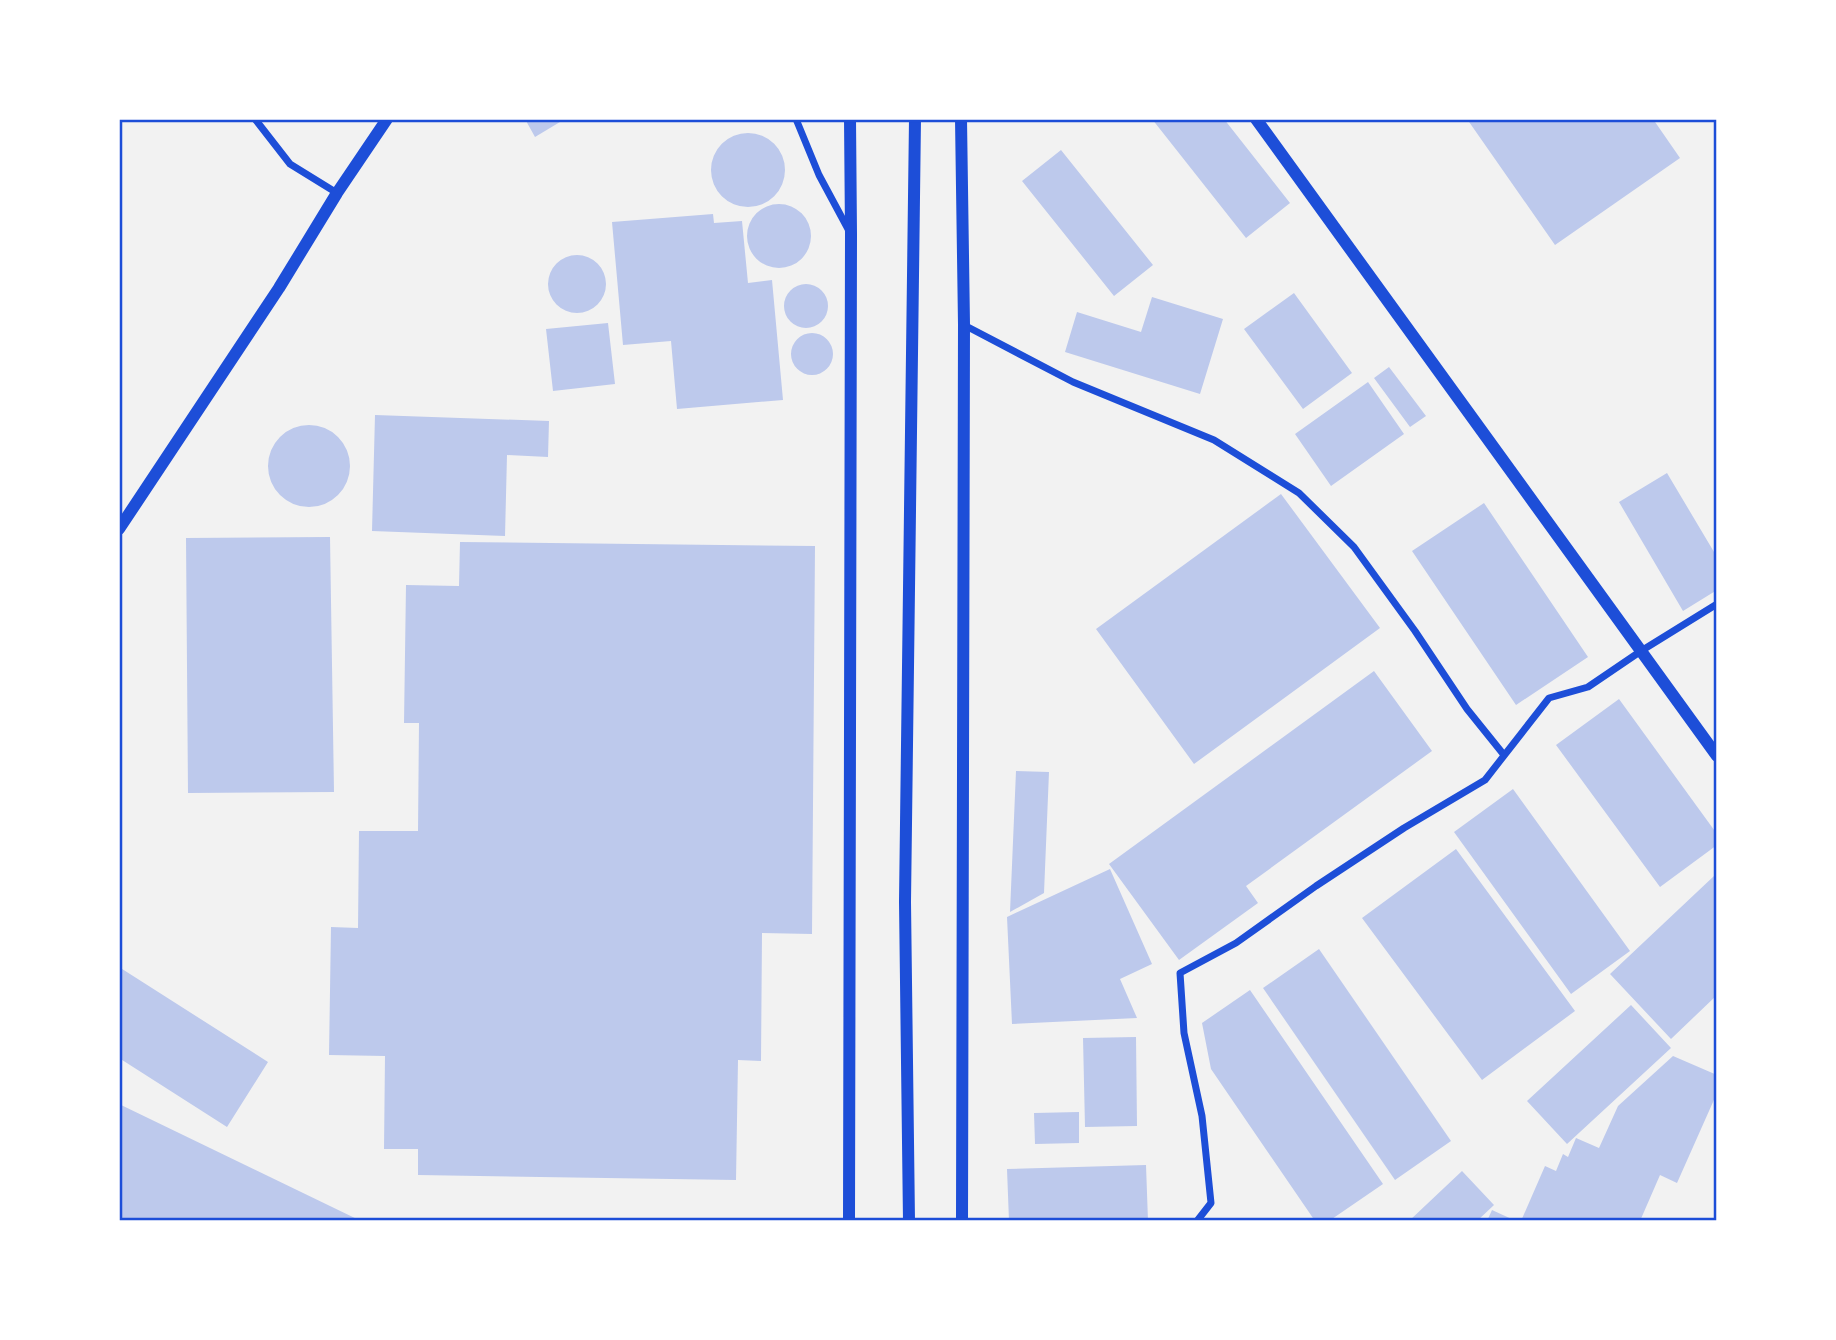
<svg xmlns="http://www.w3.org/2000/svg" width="1836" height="1340" viewBox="0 0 1836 1340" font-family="'Source Serif 4',serif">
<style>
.building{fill:#bdc9ec}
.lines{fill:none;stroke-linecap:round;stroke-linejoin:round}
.minor{stroke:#1d4ed8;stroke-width:7}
.tertiary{stroke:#1d4ed8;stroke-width:12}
.neatline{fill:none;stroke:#1d4ed8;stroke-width:2.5}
</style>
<rect width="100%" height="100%" fill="#f2f2f2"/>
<path class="building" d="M525,119H565L535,137Z
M1152,119H1224L1290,203L1246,238Z
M1467,119H1653L1680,158L1555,245Z
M711 170a37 37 0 1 1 74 0a37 37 0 1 1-74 0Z
M1061,150L1153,265L1114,296L1022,181Z
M747 236a32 32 0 1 1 64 0a32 32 0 1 1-64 0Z
M713,214L714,223L742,221L748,283L772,280L783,400L677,409L671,341L623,345L612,222Z
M548 284a29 29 0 1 1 58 0a29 29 0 1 1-58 0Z
M784 306a22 22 0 1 1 44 0a22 22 0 1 1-44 0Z
M1294,293L1352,373L1303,409L1244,329Z
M1152,297L1223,319L1200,394L1065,352L1077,312L1141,332Z
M608,323L615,384L553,391L546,329Z
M791 354a21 21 0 1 1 42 0a21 21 0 1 1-42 0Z
M1389,367L1426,416L1410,427L1374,378Z
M1368,382L1404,434L1331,486L1295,434Z
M375,415L549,421L548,457L507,455L505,536L372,531Z
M268 466a41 41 0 1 1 82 0a41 41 0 1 1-82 0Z
M1667,473L1717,557V590L1683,611L1619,502Z
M1281,494L1380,628L1194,764L1096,629Z
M1484,503L1588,657L1516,705L1412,551Z
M330,537L334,792L188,793L186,538Z
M460,542L815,546L812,934L762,933L761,1061L738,1060L736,1180L418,1175V1149H384L385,1056L329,1055L331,927L358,928L359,831H418L419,723H404L406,585L459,586Z
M1374,671L1432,751L1246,886L1258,903L1179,960L1109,864Z
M1619,699L1717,834V845L1660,887L1556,745Z
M1016,771L1049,772L1044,893L1010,912Z
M1513,789L1630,951L1571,994L1454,832Z
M119,805H122V837H119Z
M1456,849L1575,1011L1482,1080L1362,918Z
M1110,869L1152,964L1120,979L1137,1018L1012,1024L1007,917Z
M1714,876L1717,880V995L1671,1039L1610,974Z
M1319,949L1451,1141L1395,1180L1263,988Z
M119,967L268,1062L227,1127L119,1058Z
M1250,990L1383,1184L1329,1221H1315L1211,1069L1202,1023Z
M1631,1005L1671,1048L1567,1144L1527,1101Z
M1136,1037L1137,1126L1085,1127L1083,1038Z
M1673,1056L1717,1075V1093L1677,1183L1660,1175L1640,1221H1521L1545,1166L1556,1171L1563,1154L1568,1157L1576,1138L1599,1148L1618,1106Z
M119,1104L361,1221H119Z
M1079,1112V1143L1035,1144L1034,1113Z
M1146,1165L1148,1221H1009L1007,1169Z
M1462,1171L1494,1205L1477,1221H1409Z
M1492,1210L1516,1221H1487Z"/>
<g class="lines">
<path class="minor" d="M255,119L290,164L337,193
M796,119L819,175L848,229
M964,325L1073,382L1214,440L1299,493L1354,547L1415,631L1467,709L1504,755
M1197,1221L1211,1203L1202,1116L1184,1033L1180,973L1236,943L1316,886L1404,828L1485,780L1549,698L1588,687L1641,651L1717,604"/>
<path class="tertiary" d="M961,119L964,324L962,1221
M1256,119L1717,756
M119,529L279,288L337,193L387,119
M849,1221L851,234L850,119
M909,1221L905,902L915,119"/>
</g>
<rect width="1836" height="1340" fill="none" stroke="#ffffff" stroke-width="242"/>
<rect x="121" y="121" width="1594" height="1098" class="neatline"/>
</svg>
